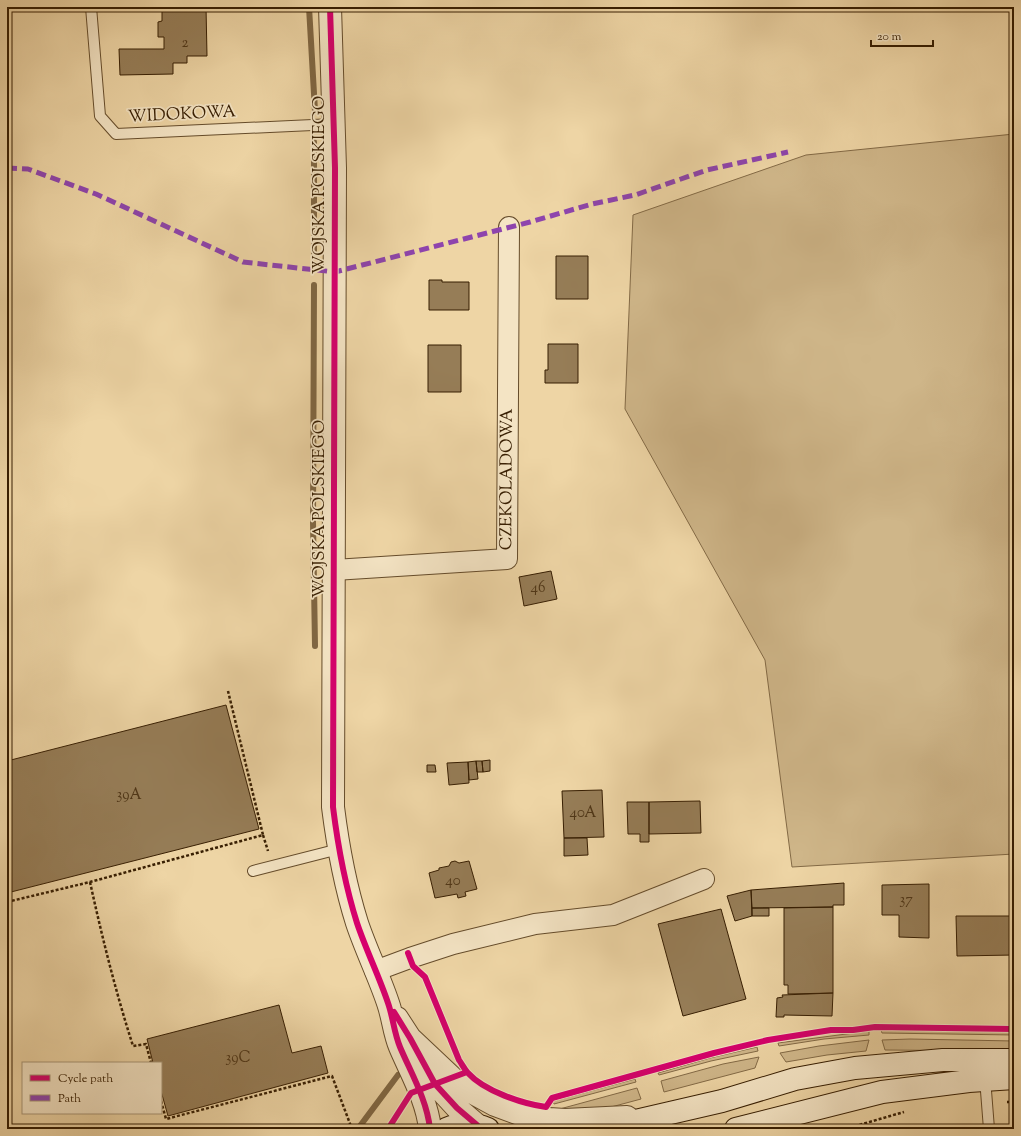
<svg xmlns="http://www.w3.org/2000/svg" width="1021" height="1136" viewBox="0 0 1021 1136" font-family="'Sorts Mill Goudy',serif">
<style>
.green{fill:#cfb689;stroke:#836a46}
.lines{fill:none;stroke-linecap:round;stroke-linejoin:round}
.stream{stroke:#806743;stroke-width:6}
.building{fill:#967d57;stroke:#371e02}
.service-casing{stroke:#654c2b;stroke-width:12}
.minor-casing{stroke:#654c2b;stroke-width:22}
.tertiary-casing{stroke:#654c2b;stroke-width:24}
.secondary-casing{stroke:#371e02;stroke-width:24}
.path{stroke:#371e02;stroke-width:2.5;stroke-dasharray:3 2;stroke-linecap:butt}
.service{stroke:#f4e4c4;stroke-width:10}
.minor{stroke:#f4e4c4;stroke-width:20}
.tertiary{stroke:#f4e4c4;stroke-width:22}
.secondary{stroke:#f4e4c4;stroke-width:22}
.quiet{stroke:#8e44ad;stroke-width:5;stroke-dasharray:10 5;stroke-linecap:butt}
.cycleway-casing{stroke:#f4e4c4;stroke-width:8}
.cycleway{stroke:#d6006c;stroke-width:6}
.labels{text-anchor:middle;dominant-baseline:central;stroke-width:3.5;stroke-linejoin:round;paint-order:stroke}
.number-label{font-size:15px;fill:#4f3617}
.street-label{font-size:17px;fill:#371e02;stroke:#f4e4c4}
</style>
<rect width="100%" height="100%" fill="#eed5a5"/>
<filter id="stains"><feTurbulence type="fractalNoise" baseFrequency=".005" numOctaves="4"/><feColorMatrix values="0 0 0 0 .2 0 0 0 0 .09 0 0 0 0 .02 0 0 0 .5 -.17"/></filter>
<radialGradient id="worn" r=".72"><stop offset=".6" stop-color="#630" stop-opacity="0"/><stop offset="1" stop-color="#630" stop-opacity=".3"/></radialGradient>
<path class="green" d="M1014,134V854L792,867L765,660L625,409L633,215L806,155Z
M881,1030L1014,1032V1035L882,1033Z
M869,1031V1035L824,1039L779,1046L778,1043Z
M910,1039L1014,1041V1051L885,1050L882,1040Z
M869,1040L866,1051L827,1055L786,1062L780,1053L819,1046Z
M757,1047L758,1051L711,1061L659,1075L658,1073L710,1058Z
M759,1057L755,1068L664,1092L661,1081L723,1064Z
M635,1079L636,1082L554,1104L553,1101Z
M637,1088L641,1099L600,1110H556Z"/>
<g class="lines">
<path class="stream" d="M309,7L315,111
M314,254V142
M314,285L313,522L315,646
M355,1129L360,1126L398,1075"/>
</g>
<path class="building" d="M162,7H206L207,56H187V63H173V74L120,75L119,49H164V37H158V22L162,21Z
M556,256H588V299H556Z
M429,280H442V282H469V310H429Z
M548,344H578V383H545V370H548Z
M428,345H461V392H428Z
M551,571L557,599L524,606L519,577Z
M226,705L259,829L7,893V761Z
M490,760V771L483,772L482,761Z
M476,761H482L483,772H477Z
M476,761L478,779L469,780L468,762Z
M468,762L469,783L449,785L447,763Z
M427,765H435L436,772H427Z
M602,790L604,837L564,838L562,791Z
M700,801L701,833L649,834V802Z
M627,802H649V842H640V834H628Z
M564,838H587L588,855L564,856Z
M455,861L459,863L469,861L477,889L465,892L466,896L458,898L457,894L435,898L429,873L439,870V868L449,866L451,862Z
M844,883V905H833V907L752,908L751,890Z
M929,884V938L899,937V915H882V885Z
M751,890L752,916L735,921L727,896Z
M833,907V993L788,994V985H784V908Z
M752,908H769V916H752Z
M721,909L746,999L683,1016L658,924Z
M956,916H1014V955L957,956Z
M833,993L832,1016L784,1015V1017H776L777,998L783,997L782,995Z
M279,1005L292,1053L321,1046L328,1073L168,1116L161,1091V1063H153L147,1039Z"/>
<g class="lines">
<g class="service-casing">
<path id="service" d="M91,7L100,116L116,134L334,124
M253,871L339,849
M985,1078L989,1129"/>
</g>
<g class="minor-casing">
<g id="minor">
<path id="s1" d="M334,570L507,559L509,227"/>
<path d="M375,971L410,958L453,944L535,924L613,915L704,879"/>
</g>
</g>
<g class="tertiary-casing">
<path id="tertiary" d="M330,7L335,168L333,807C338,847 345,885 357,923C366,950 379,976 388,1003C393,1017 394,1033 400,1047C411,1073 427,1100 430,1129
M397,1018L410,1038L462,1087L495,1105L522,1115L549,1119L565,1120L627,1117
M420,1056L435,1084L457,1108L477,1125"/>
</g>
<g class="secondary-casing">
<path id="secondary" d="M446,1129C460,1123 474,1123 488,1129
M601,1129L722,1101L795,1079L855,1068L943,1060H1014
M736,1129L882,1092L969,1081L1014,1078"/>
</g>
<path class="path" d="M263,835L268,851
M90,882C102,937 116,993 133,1046L146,1044L151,1063
M7,902L90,882L263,835L228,691
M161,1101L166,1119L332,1076L352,1129
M1007,1102H1014
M845,1129L904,1112"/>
<use href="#service" class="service"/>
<use href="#minor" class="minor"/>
<use href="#tertiary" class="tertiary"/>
<use href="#secondary" class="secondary"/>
<path class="quiet" d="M7,168L28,169L96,194L243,262L335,272L530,222L592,204L635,195L707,170L788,152"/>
<g class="cycleway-casing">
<path id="cycleway" d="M330,7L335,168L333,807C338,847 345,885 357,923C366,950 379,976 388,1003C393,1017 394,1033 400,1047C411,1073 427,1100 430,1129
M408,953L413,966L425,977L459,1060C462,1064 464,1069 468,1073C484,1091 523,1104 546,1107L552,1098L714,1053L768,1040L831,1030H853L875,1027L1014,1029
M394,1012L410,1038L435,1084L457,1108L477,1125
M388,1129L411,1093L467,1072"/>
</g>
<use href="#cycleway" class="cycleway"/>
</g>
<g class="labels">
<g class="number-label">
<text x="185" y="43">2</text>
<text x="538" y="588">46</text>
<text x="129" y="795">39A</text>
<text x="583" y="813">40A</text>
<text x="453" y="881">40</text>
<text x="906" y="900">37</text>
<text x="238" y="1058">39C</text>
</g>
<g class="street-label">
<text transform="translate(182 115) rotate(-3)">WIDOKOWA</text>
<text transform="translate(320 185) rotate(-90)">WOJSKA POLSKIEGO</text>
<text stroke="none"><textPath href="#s1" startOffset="253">CZEKOLADOWA</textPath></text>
<text transform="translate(320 509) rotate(-90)">WOJSKA POLSKIEGO</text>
</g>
</g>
<rect width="1021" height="1136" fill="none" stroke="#eed5a5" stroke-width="24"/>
<rect x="8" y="8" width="1005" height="1120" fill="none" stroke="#371e02" stroke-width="2"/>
<rect x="12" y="12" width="997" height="1112" fill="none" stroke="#371e02"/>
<rect x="22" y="1062" width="140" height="52" fill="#f4e4c4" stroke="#a89576"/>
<rect x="30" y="1075" width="20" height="6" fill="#d6006c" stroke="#a89576"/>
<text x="58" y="1082" font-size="12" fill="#371e02">Cycle path</text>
<rect x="30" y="1095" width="20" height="6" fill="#8e44ad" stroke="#a89576"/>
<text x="58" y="1102" font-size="12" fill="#371e02">Path</text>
<path d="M871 40v6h62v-6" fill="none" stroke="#371e02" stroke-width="2"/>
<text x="877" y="40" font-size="12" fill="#371e02" stroke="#f4e4c4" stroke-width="3" paint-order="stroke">20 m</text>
<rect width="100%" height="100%" filter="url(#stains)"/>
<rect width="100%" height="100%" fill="url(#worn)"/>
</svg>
